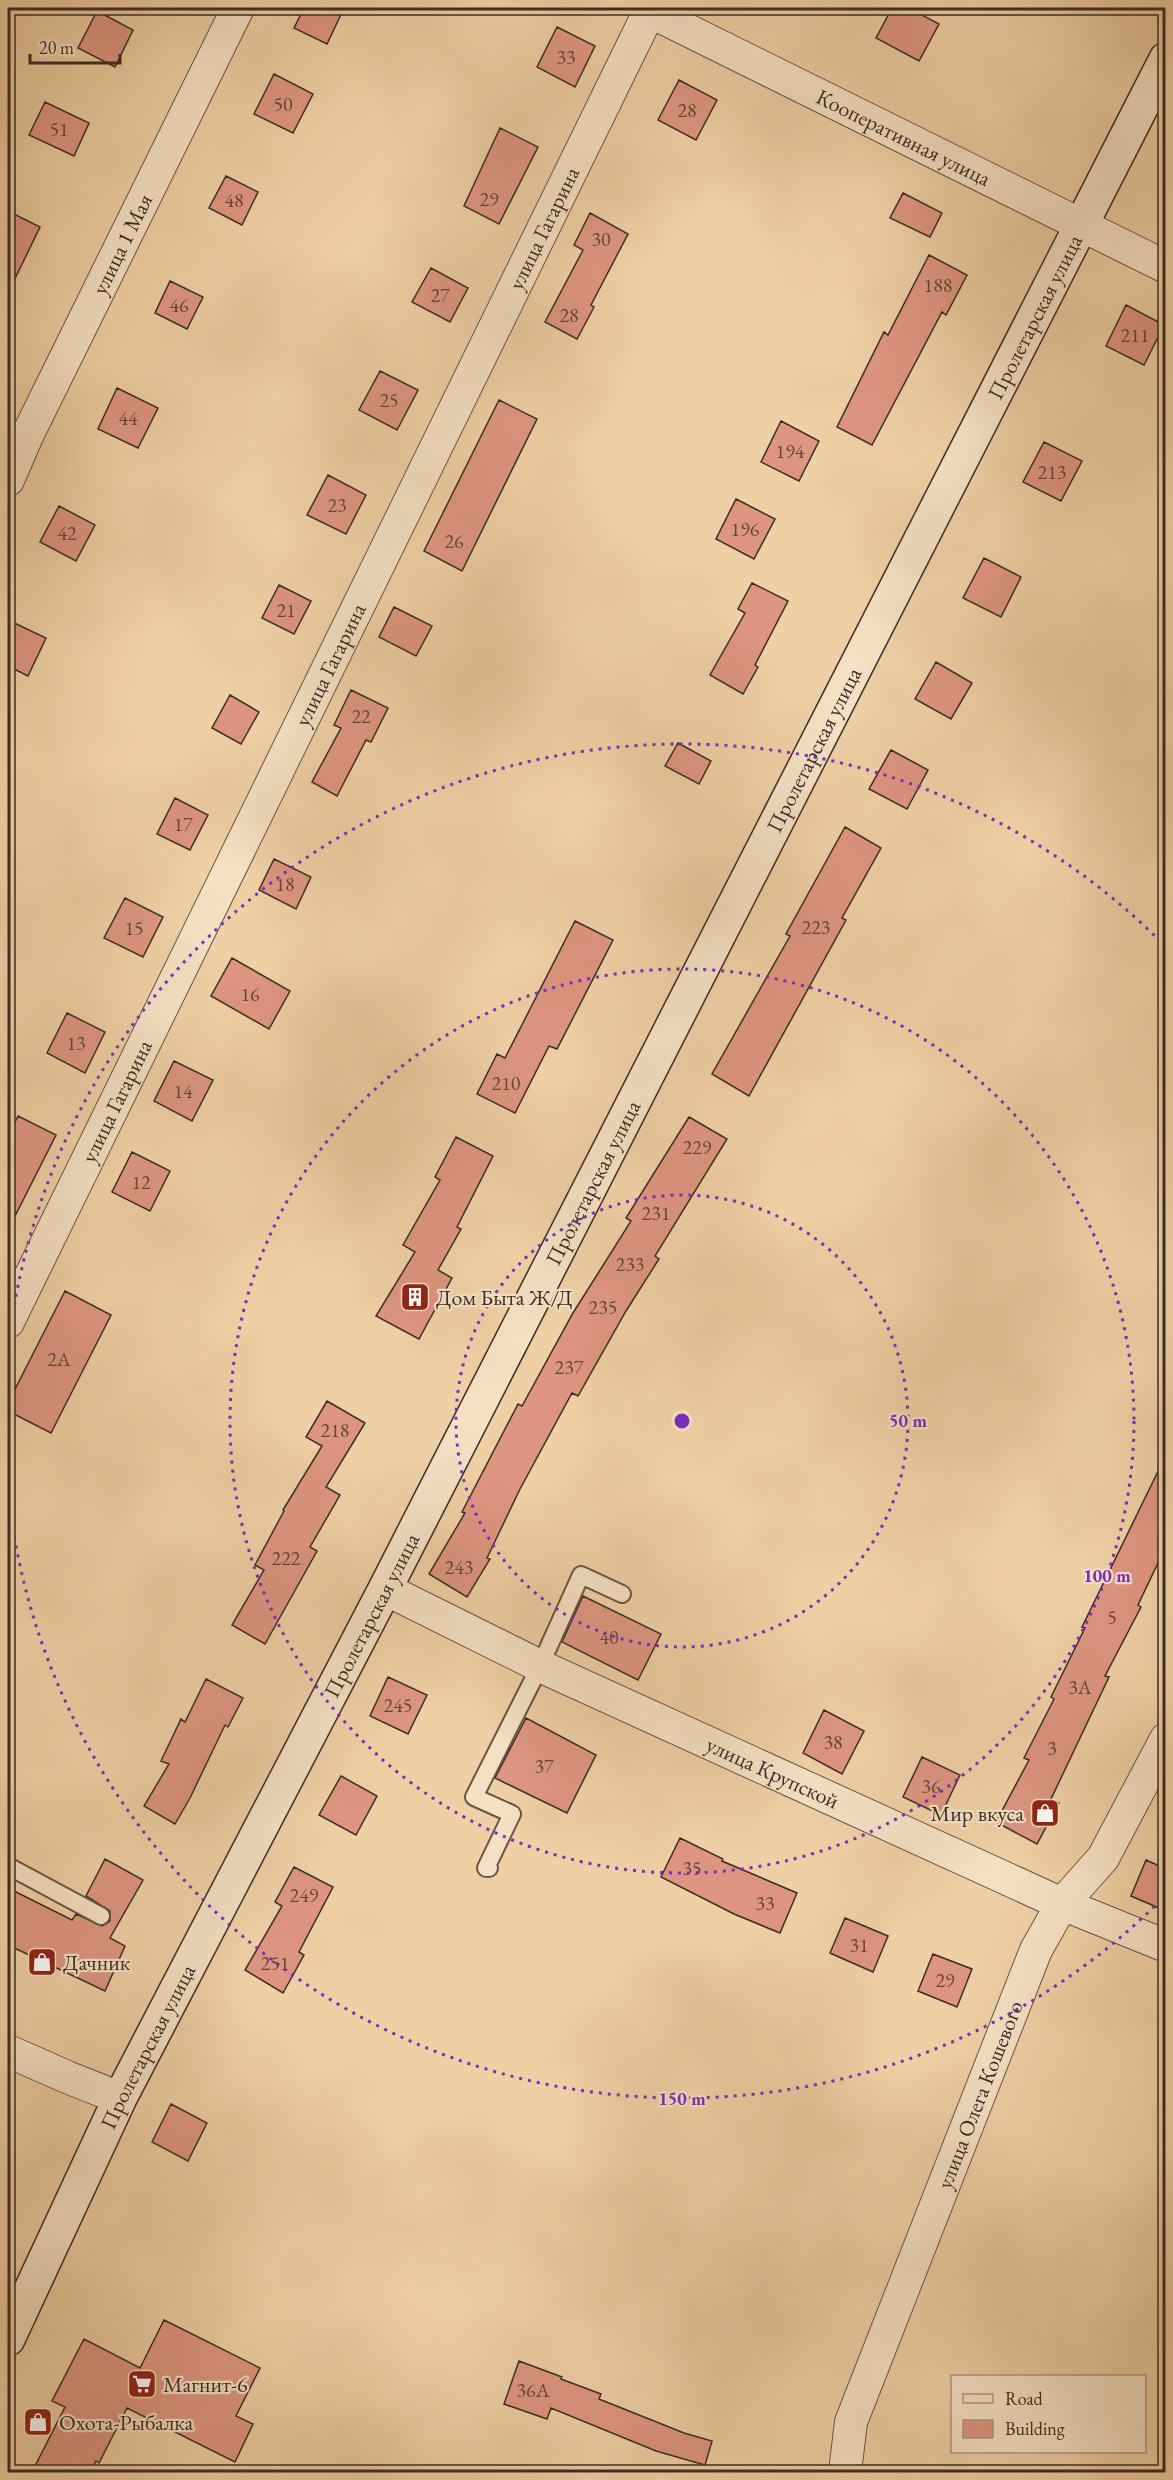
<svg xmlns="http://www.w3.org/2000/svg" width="1173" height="2480" viewBox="0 0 1173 2480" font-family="'EB Garamond',serif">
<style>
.building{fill:#dd9581;stroke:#3b2c26;stroke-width:1.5}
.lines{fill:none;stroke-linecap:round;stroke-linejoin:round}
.lane-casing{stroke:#685546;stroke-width:20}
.street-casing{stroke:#685546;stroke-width:34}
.secondary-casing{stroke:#3b2c26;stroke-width:36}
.lane{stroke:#f5e0c4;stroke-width:16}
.street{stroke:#f5e0c4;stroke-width:32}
.secondary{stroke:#f5e0c4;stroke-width:33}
.ring{fill:none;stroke:#7b2cbf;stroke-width:3;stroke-dasharray:3 6}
.labels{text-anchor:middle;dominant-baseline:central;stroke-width:4.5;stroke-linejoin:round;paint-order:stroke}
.number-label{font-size:20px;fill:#64463d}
.street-label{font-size:22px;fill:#3b2c26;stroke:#f5e0c4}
.poi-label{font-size:22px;fill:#3b2c26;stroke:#f5e0c4;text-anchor:start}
.centre{fill:#7b2cbf;stroke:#f5e0c4;stroke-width:3}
.ring-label{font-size:18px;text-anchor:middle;font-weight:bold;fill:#7b2cbf;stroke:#f5e0c4;stroke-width:4.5;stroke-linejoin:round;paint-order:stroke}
</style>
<rect width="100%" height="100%" fill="#efcfa4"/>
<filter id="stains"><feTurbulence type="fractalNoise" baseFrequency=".00333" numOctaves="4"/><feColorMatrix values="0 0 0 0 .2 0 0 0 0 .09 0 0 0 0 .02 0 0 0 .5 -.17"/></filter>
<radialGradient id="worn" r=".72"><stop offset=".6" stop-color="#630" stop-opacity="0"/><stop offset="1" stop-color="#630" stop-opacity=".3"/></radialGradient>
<path class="building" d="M304,8H344L327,44L294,28Z
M892,8H909L939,24L919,61L876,38Z
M97,11L133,30L115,67L78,48Z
M557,27L595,46L575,87L537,67Z
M274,74L313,94L293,133L254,114Z
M679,80L717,100L696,140L658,120Z
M45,102L89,123L74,156L29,135Z
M500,128L538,147L499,224L464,206Z
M226,176L258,192L242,225L209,208Z
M903,193L942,213L930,237L890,218Z
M8,211L40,227L8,293Z
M590,213L628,234L591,305L594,307L577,339L545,322L583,250L574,245Z
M929,255L967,275L946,315L942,312L872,445L837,427L884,332L888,335Z
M431,268L468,288L450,322L412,302Z
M170,281L203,297L187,329L155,313Z
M1126,305L1164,325L1144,365L1106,346Z
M380,371L418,390L397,430L359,410Z
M117,388L158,408L138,448L98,429Z
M499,400L537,419L462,571L424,551Z
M781,421L819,441L799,481L761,462Z
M1044,442L1082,461L1061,501L1023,482Z
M328,475L366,495L346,534L307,515Z
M736,499L775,519L754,559L716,539Z
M59,506L95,525L76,561L40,542Z
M984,558L1021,577L1001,617L963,598Z
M752,583L788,601L755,665L758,667L743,694L710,675L745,613L738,609Z
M279,585L311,601L294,634L262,618Z
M394,607L432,626L416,656L379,637Z
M8,620L46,638L28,676L8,666Z
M936,662L972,683L951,719L915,699Z
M351,690L388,708L371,742L366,740L337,796L312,782L341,728L334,725Z
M230,695L259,712L241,744L212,728Z
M678,743L711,761L699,784L665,766Z
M891,750L928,770L907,809L869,789Z
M175,798L208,815L190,850L157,834Z
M845,827L881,848L842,918L846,920L749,1096L712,1074L790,936L786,934Z
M274,859L311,877L296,909L259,890Z
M125,898L163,917L143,957L104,938Z
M575,921L613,940L557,1049L549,1046L515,1113L477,1094L497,1054L505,1058Z
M232,958L290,991L269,1029L211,996Z
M67,1013L105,1032L85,1073L47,1053Z
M174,1061L213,1080L192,1121L154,1101Z
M18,1116L56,1135L8,1230V1136Z
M689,1117L727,1139L655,1256L659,1259L626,1311L578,1396L572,1393L520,1489L487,1558L490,1559L467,1597L429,1574L465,1513L462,1512L518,1404L522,1406L573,1313L631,1221L626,1218Z
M456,1137L493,1156L457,1227L461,1229L438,1270L452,1278L419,1339L376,1316L415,1252L403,1245L440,1180L435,1177Z
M132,1152L170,1171L150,1211L112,1192Z
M65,1291L111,1315L51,1433L8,1411V1403Z
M327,1401L365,1423L326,1487L340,1495L310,1547L317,1551L265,1644L232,1625L264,1570L255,1565L284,1511L283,1510L322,1446L306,1437Z
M1166,1455V1546L1138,1605L1141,1607L1105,1676L1109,1677L1051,1799L1059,1803L1037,1844L996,1822L1029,1760L1024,1758L1054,1699L1051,1697L1085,1628L1082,1627Z
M583,1596L661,1634L638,1680L562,1642Z
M388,1677L427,1695L408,1734L370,1716Z
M206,1679L243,1698L228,1727L225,1725L190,1798L175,1824L144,1806L169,1764L161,1761L181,1719L185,1722Z
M824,1710L864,1731L842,1774L803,1753Z
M526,1718L596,1755L567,1813L495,1778Z
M922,1757L960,1775L941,1815L903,1797Z
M341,1776L377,1796L356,1835L319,1815Z
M680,1838L723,1859L722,1861L797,1893L780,1933L734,1914L661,1877Z
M105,1859L143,1880L110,1938L125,1946L105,1991L8,1945V1888L72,1920L76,1914L102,1926L110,1921V1911L86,1896Z
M1146,1860L1166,1869V1911L1131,1896Z
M294,1867L333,1887L299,1952L304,1955L283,1993L245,1970L282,1906L275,1902Z
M845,1918L888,1936L873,1972L830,1953Z
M933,1954L972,1969L957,2007L918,1991Z
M171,2104L207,2123L188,2161L152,2142Z
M164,2320L260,2368L236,2416L253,2424L235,2462L127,2408L99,2463L96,2461L90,2472H32L65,2407L52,2401L84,2339L140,2368Z
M519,2361L562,2377L561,2379L601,2394L599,2399L684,2433L712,2441L705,2465L656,2451L551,2408L547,2419L504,2404Z"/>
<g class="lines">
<g class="lane-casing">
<path id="lane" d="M8,1866L101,1916
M489,1868H486L512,1814L474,1797L540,1666L581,1575L622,1594"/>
</g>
<g class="street-casing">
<g id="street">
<path id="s1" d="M643,8L1166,267"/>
<path id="s2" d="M8,480L27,436L238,8"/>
<path id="s3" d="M8,1322L651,8"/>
<path id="s4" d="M385,1589L540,1666L1062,1904L1166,1946"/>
<path d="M8,2051L67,2077L120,2098"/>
<path id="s5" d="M845,2472L851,2422L1036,1950L1062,1904L1103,1858L1166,1739"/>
</g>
</g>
<g class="secondary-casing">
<g id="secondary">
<path id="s6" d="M8,2339L120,2098L385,1589L1166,59"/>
</g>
</g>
<use href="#lane" class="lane"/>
<use href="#street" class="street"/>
<use href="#secondary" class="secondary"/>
</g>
<g class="ring">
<circle cx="682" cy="1421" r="226"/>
<circle cx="682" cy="1421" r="452"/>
<path d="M1161 1900A678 678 0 0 1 8 1492M8 1350A678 678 0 0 1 1161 942"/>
</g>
<defs>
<g id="building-square" transform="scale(1.5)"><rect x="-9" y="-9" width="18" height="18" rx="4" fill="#8f2418" stroke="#f5e0c4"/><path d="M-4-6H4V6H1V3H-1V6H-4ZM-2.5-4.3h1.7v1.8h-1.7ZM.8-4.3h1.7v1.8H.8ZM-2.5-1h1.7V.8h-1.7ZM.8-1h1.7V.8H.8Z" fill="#fff"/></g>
<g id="shop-square" transform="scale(1.5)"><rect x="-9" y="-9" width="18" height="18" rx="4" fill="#8f2418" stroke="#f5e0c4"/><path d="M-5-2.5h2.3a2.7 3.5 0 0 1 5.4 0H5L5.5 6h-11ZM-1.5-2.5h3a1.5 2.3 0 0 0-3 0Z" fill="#fff"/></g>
<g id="supermarket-square" transform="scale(1.5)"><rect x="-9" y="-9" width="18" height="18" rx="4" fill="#8f2418" stroke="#f5e0c4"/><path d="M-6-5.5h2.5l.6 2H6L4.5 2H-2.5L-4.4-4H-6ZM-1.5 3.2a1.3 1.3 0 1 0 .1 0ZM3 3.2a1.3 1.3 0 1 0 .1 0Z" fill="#fff"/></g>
</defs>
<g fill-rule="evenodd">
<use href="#building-square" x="415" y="1297"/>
<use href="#shop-square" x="1045" y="1813"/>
<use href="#shop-square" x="42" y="1962"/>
<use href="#supermarket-square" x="142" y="2384"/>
<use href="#shop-square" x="38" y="2422"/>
</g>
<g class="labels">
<g class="number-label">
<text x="566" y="57">33</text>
<text x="283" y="104">50</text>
<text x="687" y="110">28</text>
<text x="59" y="129">51</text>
<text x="489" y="199">29</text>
<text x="234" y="200">48</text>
<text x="601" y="239">30</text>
<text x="938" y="285">188</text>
<text x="440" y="295">27</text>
<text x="179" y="305">46</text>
<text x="569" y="315">28</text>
<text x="1135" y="335">211</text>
<text x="389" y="400">25</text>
<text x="128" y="418">44</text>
<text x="790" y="451">194</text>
<text x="1052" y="472">213</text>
<text x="337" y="505">23</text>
<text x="745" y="529">196</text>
<text x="67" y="533">42</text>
<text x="454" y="541">26</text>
<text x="286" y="610">21</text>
<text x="361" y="716">22</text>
<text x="183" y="824">17</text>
<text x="285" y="884">18</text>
<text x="816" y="927">223</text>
<text x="134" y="928">15</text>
<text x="250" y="994">16</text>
<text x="76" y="1043">13</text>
<text x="506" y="1083">210</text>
<text x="183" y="1091">14</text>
<text x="697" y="1147">229</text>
<text x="141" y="1182">12</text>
<text x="656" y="1213">231</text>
<text x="630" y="1264">233</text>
<text x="603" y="1307">235</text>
<text x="59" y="1359">2А</text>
<text x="569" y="1367">237</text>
<text x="335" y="1430">218</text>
<text x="286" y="1558">222</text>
<text x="459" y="1567">243</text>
<text x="1112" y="1617">5</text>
<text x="609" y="1637">40</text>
<text x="1080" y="1687">3А</text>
<text x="398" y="1705">245</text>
<text x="833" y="1742">38</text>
<text x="1052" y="1748">3</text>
<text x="544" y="1766">37</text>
<text x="931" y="1786">36</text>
<text x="692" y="1868">35</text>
<text x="304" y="1895">249</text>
<text x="765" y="1903">33</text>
<text x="859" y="1945">31</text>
<text x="275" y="1963">251</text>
<text x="945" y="1980">29</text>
<text x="533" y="2390">36А</text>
</g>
<g class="street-label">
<text stroke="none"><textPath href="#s1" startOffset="291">Кооперативная улица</textPath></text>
<text stroke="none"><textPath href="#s3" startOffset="1218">улица Гагарина</textPath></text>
<text stroke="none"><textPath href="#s2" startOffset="262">улица 1 Мая</textPath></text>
<text stroke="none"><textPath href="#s6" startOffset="2268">Пролетарская улица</textPath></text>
<text stroke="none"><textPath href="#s3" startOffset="732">улица Гагарина</textPath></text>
<text stroke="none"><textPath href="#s6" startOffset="1782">Пролетарская улица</textPath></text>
<text stroke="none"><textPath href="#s3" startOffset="246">улица Гагарина</textPath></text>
<text stroke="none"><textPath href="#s6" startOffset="1296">Пролетарская улица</textPath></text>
<text stroke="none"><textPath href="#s6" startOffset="810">Пролетарская улица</textPath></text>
<text stroke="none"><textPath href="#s4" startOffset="429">улица Крупской</textPath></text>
<text stroke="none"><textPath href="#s6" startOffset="324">Пролетарская улица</textPath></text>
<text stroke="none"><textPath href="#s5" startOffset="402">улица Олега Кошевого</textPath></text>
</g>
<g class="poi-label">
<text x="436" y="1297">Дом Быта Ж/Д</text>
<text x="1024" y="1813" text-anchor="end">Мир вкуса</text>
<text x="63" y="1962">Дачник</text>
<text x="163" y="2384">Магнит-6</text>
<text x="59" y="2422">Охота-Рыбалка</text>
</g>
</g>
<circle cx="682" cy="1421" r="9" class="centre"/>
<g class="ring-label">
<text x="908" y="1427">50 m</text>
<text x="1107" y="1582">100 m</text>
<text x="682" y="2105">150 m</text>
</g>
<rect width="1173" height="2480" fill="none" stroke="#efcfa4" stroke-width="30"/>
<rect x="9" y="9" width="1155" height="2462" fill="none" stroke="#3b2c26" stroke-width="3"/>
<rect x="15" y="15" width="1143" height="2450" fill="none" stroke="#3b2c26" stroke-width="1.5"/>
<rect x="951" y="2375" width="195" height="78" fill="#f5e0c4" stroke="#ab9885" stroke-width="1.5"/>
<rect x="963" y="2394" width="30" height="9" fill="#f5e0c4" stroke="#ab9885" stroke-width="1.5"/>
<text x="1005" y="2405" font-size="18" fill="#3b2c26">Road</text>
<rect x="963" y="2420" width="30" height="18" fill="#dd9581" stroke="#ab9885" stroke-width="1.5"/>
<text x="1005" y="2435" font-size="18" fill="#3b2c26">Building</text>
<path d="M30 54v9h90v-9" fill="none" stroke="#3b2c26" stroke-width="3"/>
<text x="39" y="54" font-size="18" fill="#3b2c26" stroke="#f5e0c4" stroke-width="4.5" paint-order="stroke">20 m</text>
<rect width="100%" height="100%" filter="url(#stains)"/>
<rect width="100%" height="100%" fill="url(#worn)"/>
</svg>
